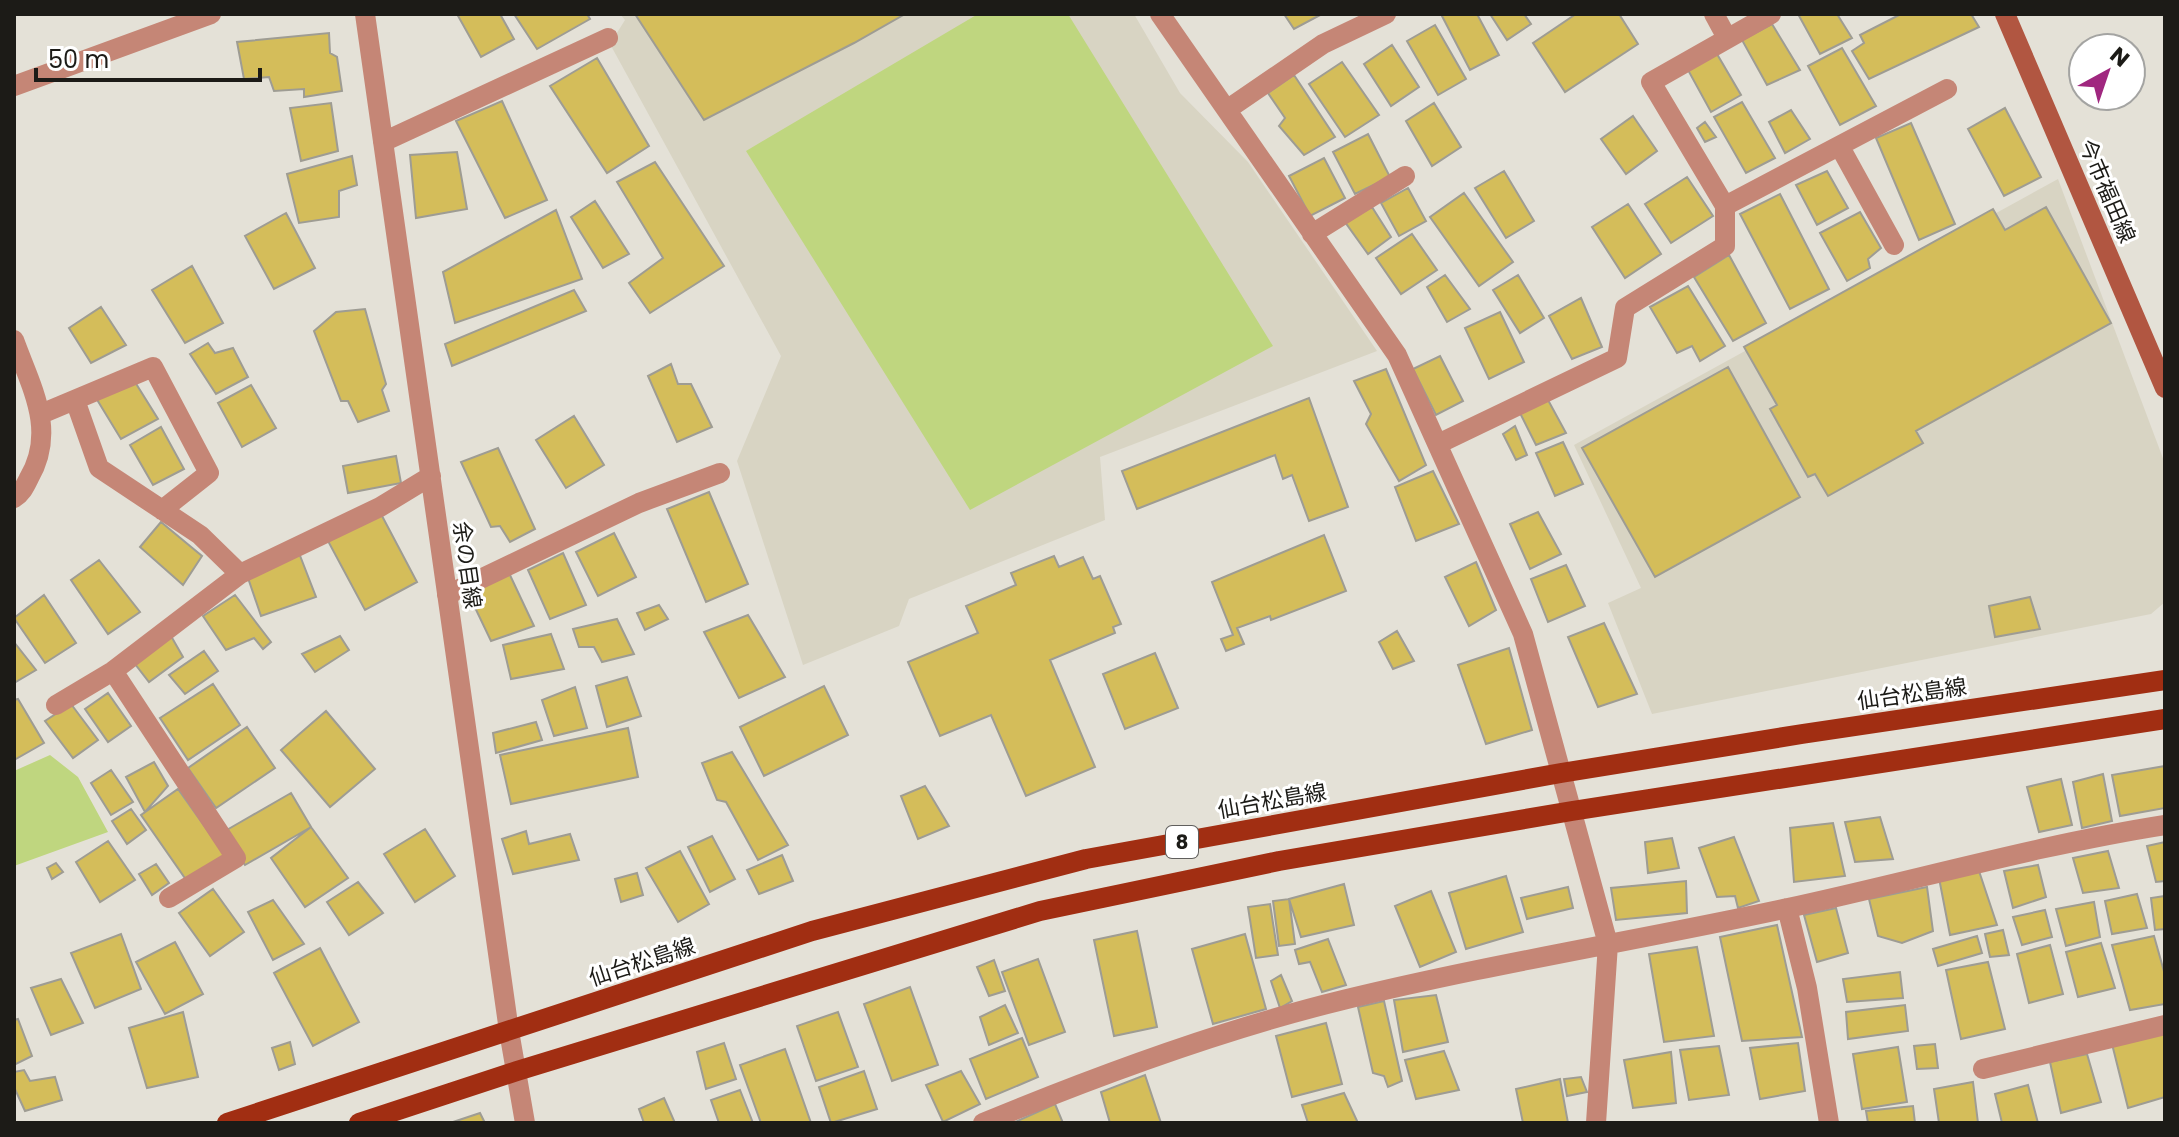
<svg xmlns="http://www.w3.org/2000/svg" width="2179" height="1137" viewBox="0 0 2179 1137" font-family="Poppins,'Noto Sans JP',sans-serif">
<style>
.built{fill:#d8d4c3}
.green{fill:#bfd67f}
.building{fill:#d4bd5a;stroke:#9e9c93;stroke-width:2}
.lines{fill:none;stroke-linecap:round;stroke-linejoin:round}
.street{stroke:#c58676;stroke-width:20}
.secondary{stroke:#b15641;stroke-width:20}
.primary{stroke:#a12e12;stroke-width:20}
.labels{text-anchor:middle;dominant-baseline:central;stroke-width:6;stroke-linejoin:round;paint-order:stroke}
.shield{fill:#fff;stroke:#605f5d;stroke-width:2}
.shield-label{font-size:20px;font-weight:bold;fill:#1c1b17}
.street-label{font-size:22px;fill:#1c1b17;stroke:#fff}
</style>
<rect width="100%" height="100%" fill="#e4e1d7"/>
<path class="built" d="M620,14H1134L1180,93L1248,162L1377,351L1100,457L1105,520L909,599L899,626L803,665L737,461L781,356L610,44L625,20Z
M2058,179L2164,461L2165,602L2151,614L1652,714L1608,603L1641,588L1574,445Z"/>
<path class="green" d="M978,14H1068L1273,346L970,510L746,151Z
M50,755L78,777L108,832L14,866V771Z"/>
<path class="building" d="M457,14H500L514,39L481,57Z
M514,14H587L590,19L537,49Z
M635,14H905L854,43L704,120Z
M1284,14H1322L1294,29Z
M1445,14H1477L1499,55L1470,70L1442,16Z
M1490,14H1524L1531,24L1507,40Z
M1576,14H1619L1638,44L1565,92L1533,43Z
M1798,14H1837L1852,38L1820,54Z
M1901,14H1971L1979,27L1869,79L1852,51L1864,43L1860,35Z
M1772,24L1800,70L1767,85L1742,40Z
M1435,25L1466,79L1438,95L1407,41Z
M329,33L330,53L337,57L342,91L304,97V89L274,91L269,77L244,79L237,42Z
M1392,45L1419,87L1391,106L1364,64Z
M1842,48L1876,106L1840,125L1808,66Z
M1717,54L1741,95L1711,112L1688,70Z
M597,58L649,146L607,173L550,86Z
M1342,62L1379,115L1345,137L1309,84Z
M1294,75L1335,137L1304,155L1279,126L1285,118L1268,93Z
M502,101L547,200L505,218L456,121Z
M1742,102L1775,158L1746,173L1714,117Z
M331,103L338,151L301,161L290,108Z
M1434,103L1461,147L1432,166L1406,121Z
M2005,108L2041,177L2004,196L1968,129Z
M1791,110L1810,139L1785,153L1769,122Z
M1633,116L1657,151L1626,174L1601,139Z
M1705,122L1716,137L1705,142L1697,128Z
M1911,123L1955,224L1919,240L1876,138Z
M1368,134L1390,177L1355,194L1333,152Z
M457,152L467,209L416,218L410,155Z
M352,156L357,185L339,191V217L299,223L287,174Z
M1324,158L1345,198L1310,216L1289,176Z
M655,162L724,266L650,313L629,283L663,258L617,182Z
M1504,171L1534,221L1506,238L1475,188Z
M1827,171L1848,208L1817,225L1796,185Z
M1687,177L1713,216L1671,243L1645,204Z
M1408,188L1426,221L1399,236L1381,203Z
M1464,193L1513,262L1479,286L1430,217Z
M1780,194L1829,289L1790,309L1740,214Z
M595,201L629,254L603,268L571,217Z
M1628,204L1661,254L1625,278L1592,227Z
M1372,207L1391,237L1368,254L1345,222Z
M2046,207L2111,323L1916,431L1923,443L1828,496L1815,474L1808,477L1770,409L1777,405L1744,347L1993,209L2005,230Z
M556,210L582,279L455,323L443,272Z
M1860,212L1881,248L1868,259L1870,268L1847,281L1820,233Z
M286,213L315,268L274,289L245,236Z
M1412,234L1437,270L1401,294L1376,258Z
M1729,255L1766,323L1733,341L1694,277Z
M192,266L223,323L185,343L152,290Z
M1445,275L1470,309L1447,322L1427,287Z
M1518,275L1544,318L1520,333L1493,290Z
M1688,286L1725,346L1700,361L1692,346L1677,353L1650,307Z
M574,290L586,311L452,366L445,344Z
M1581,298L1602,347L1572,359L1549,316Z
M101,307L126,345L91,363L69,328Z
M365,309L386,384L382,390L389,411L358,422L348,401H341L314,331L336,312Z
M1500,312L1524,362L1489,379L1465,328Z
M208,343L215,353L233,348L248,377L216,394L190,354Z
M1440,356L1463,401L1436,415L1413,369Z
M671,364L678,384H691L712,427L677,442L648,376Z
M1728,367L1800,497L1655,577L1582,448Z
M1386,369L1426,465L1399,481L1366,424L1371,414L1354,381Z
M135,382L158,419L121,439L96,398Z
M251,385L276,428L242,447L218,403Z
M1309,398L1348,507L1309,521L1292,475L1283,479L1275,455L1137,509L1122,471Z
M1548,400L1566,433L1536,445L1520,413Z
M574,416L604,465L566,488L536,440Z
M1515,426L1527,455L1516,460L1503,434Z
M161,427L184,469L153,485L130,445Z
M1563,442L1583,484L1555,496L1536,453Z
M498,448L535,529L510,542L500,526L491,527L461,462Z
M396,456L401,483L348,493L343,466Z
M1433,471L1459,524L1416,541L1395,487Z
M709,492L748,584L706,602L667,509Z
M1538,512L1561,554L1530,569L1510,524Z
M381,514L417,582L365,610L328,541Z
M161,522L202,556L183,585L140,547Z
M614,533L636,577L598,596L576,552Z
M1324,535L1346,591L1271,620L1270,616L1237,628L1244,644L1226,651L1221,639L1233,635L1212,582Z
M299,553L316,597L261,616L246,572Z
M563,553L586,605L550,619L528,570Z
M1054,556L1059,567L1083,557L1093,579L1100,576L1121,624L1113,627L1115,633L1050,660L1095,767L1026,796L991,715L940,736L908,662L978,633L966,606L1016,585L1011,573Z
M99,560L140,612L108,634L71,580Z
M1476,562L1496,610L1469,626L1445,577Z
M1566,565L1585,606L1548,622L1531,579Z
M509,573L534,626L491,641L468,593Z
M44,595L76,643L45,663L14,618Z
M235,595L271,642L263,649L254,638L226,650L203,616Z
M2030,597L2040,629L1995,637L1989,606Z
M659,605L668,619L645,630L637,613Z
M748,615L785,677L739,698L704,632Z
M617,619L634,654L602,662L594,647H579L573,629Z
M1604,623L1637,694L1598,707L1568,637Z
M1397,631L1414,661L1393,669L1379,642Z
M551,634L564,669L511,679L503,645Z
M171,636L183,657L149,682L135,664Z
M340,636L349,650L315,672L302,654Z
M14,642L36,670L14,683Z
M1509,648L1532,730L1486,744L1458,665Z
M204,651L218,671L185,694L169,675Z
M1155,653L1178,708L1125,729L1103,674Z
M627,677L641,716L607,727L596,686Z
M213,684L240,725L188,760L160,718Z
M824,686L848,735L764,776L740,727Z
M575,687L587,728L554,736L542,700Z
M108,693L131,726L108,742L85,709Z
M18,699L44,743L14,760V700Z
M71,704L98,740L73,758L45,721Z
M326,711L375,769L330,807L281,750Z
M536,722L542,740L496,753L493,733Z
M247,727L275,768L216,808L188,768Z
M628,728L638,777L511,804L500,755Z
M732,752L788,845L758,860L726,802L717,800L702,763Z
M154,762L168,786L145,812L126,777Z
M2165,766V808L2120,816L2112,775Z
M111,770L133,802L111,815L91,783Z
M2103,774L2112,821L2082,828L2073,782Z
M2061,779L2072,825L2039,832L2027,787Z
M925,786L949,826L918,839L901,796Z
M178,789L225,855L187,881L141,815Z
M291,793L311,827L245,865L225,831Z
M131,809L146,830L127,844L112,821Z
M1880,817L1893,859L1855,862L1845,822Z
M1833,823L1845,876L1794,882L1790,828Z
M311,827L348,878L305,907L271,858Z
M425,829L455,876L415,902L384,854Z
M526,831L529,844L570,834L579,860L513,874L502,839Z
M712,836L735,879L710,892L688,847Z
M1734,837L1759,901L1738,908L1735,896L1717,897L1699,848Z
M1672,838L1679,868L1648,873L1645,842Z
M108,841L135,880L100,902L76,862Z
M2165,842V881L2156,882L2147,846Z
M680,851L709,904L678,922L646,868Z
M2108,851L2119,888L2083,893L2073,858Z
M782,855L793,881L759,894L747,870Z
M56,863L63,872L52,879L47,868Z
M156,864L169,883L152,895L139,874Z
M2038,865L2046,897L2013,908L2004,871Z
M1979,871L1997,925L1950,935L1939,878Z
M637,873L643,895L621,902L615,879Z
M1506,876L1523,932L1466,949L1449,893Z
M1686,881L1687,913L1616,920L1611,888Z
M358,882L383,913L349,935L327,902Z
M1344,884L1354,925L1301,937L1289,899Z
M1568,887L1573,908L1527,919L1521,898Z
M1927,887L1933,931L1902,943L1878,936L1869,899Z
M213,889L244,932L210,956L179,913Z
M1431,891L1456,952L1420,967L1395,906Z
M2137,894L2147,928L2112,934L2105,901Z
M2165,896V929L2155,930L2151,898Z
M1289,899L1295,944L1279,946L1273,901Z
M273,900L304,944L273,960L248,912Z
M2094,902L2100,937L2066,946L2056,909Z
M1270,904L1278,955L1256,958L1248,907Z
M1836,908L1848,953L1817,962L1804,915Z
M2045,910L2052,937L2022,945L2013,917Z
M1777,925L1802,1037L1742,1041L1720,937Z
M2003,930L2009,955L1990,957L1985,934Z
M1137,931L1157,1027L1114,1036L1094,940Z
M121,934L141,989L95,1008L71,953Z
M1245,934L1266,1009L1213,1024L1192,949Z
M1977,936L1982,953L1938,966L1933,949Z
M2154,936L2165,975V1004L2130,1010L2112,945Z
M1328,939L1346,985L1322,992L1310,962L1299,964L1295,950Z
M175,942L203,994L165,1014L136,962Z
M2101,943L2115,988L2078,997L2066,952Z
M2050,945L2063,994L2029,1003L2017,954Z
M1697,947L1714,1036L1664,1042L1649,954Z
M320,948L359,1022L313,1046L274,973Z
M1038,959L1065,1032L1029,1045L1002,972Z
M994,960L1005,991L989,996L977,967Z
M1988,962L2005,1029L1961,1039L1946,970Z
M1900,972L1903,998L1847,1002L1843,979Z
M1281,975L1292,1001L1280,1008L1271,981Z
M61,979L83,1023L51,1035L31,988Z
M910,987L938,1065L892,1081L864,1004Z
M1436,995L1448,1042L1403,1052L1394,1000Z
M1384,1001L1402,1081L1388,1087L1384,1076L1373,1073L1358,1007Z
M1005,1005L1018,1033L989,1045L980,1017Z
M1905,1005L1908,1031L1848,1039L1846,1012Z
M183,1012L198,1077L147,1088L129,1028Z
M838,1012L858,1067L816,1081L797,1026Z
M18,1019L32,1056L14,1065V1020Z
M1326,1023L1342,1084L1292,1097L1276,1036Z
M2165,1031V1097L2128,1108L2112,1044Z
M1022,1038L1038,1077L986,1099L970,1059Z
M290,1042L295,1064L279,1070L272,1048Z
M724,1043L736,1079L706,1089L697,1052Z
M1798,1043L1805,1091L1760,1099L1750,1048Z
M1935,1044L1938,1068L1917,1069L1914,1046Z
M1719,1046L1729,1095L1689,1100L1680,1050Z
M1898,1047L1907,1102L1862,1109L1853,1054Z
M785,1049L811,1123H761L740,1065Z
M1444,1051L1459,1090L1416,1099L1405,1060Z
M1671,1052L1676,1103L1633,1108L1624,1060Z
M2087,1054L2101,1102L2061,1113L2050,1062Z
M24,1070L30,1081L55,1077L62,1100L25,1111L14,1087V1072Z
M864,1071L877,1109L831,1123L819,1087Z
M961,1071L980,1104L943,1122L926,1085Z
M1145,1075L1161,1123H1110L1101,1092Z
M1581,1077L1587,1092L1567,1096L1564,1079Z
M1560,1079L1568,1123H1523L1516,1089Z
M1973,1082L1978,1123H1939L1934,1089Z
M2028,1085L2038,1123H2002L1995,1094Z
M740,1090L753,1123H719L711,1100Z
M1344,1093L1358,1123H1308L1302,1105Z
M664,1098L675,1123H644L639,1109Z
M1055,1104L1063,1123H1013Z
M1913,1106L1915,1123H1868L1866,1111Z
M480,1113L485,1123H450Z"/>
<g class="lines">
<path class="street" d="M365,14L509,1031L525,1123
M1160,14L1397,355L1523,634L1608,944L1596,1123
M1714,14L1727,38
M1771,14L1651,82L1725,206L1947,89
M14,86L211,14
M1228,109L1323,44L1386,14
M383,142L608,38
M1840,147L1894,245
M1312,234L1405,176
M14,340C31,387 57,430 29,478C25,486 22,493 14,498
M75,400L99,468L200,535L240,574
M41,414L153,367L209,473L162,510
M1438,444L1617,358L1625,308L1725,246V206
M447,595L639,503L720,473
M113,671L236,858L169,898
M56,705L113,671L240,574L380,507L431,476
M1787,908L1807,988L1829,1123
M1983,1069L2165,1025
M983,1123C1099,1075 1220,1030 1343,1000C1490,964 1640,940 1788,908C1913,881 2038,845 2165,825"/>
<path class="secondary" d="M2005,14L2165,388"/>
<path class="primary" d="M227,1123L812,931L1086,859L1561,773L1802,734L2165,680
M359,1123L517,1071L1040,911L1279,861L1572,811L2165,719"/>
</g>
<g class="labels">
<rect class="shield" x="1166" y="826" width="32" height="32" rx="6"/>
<g class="shield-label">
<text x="1182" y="842">8</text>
</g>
<g class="street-label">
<text transform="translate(2107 191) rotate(67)">今市福田線</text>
<text transform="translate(467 565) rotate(82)">余の目線</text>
<text transform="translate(1912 694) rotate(-8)">仙台松島線</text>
<text transform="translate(1272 801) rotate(-10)">仙台松島線</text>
<text transform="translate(642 962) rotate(-18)">仙台松島線</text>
</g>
</g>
<rect width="2179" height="1137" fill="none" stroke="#1c1b17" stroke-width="32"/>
<g transform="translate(2107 72) rotate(40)"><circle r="38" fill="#ffffff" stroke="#a4a4a2" stroke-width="2"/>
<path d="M0-6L14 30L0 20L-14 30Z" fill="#a0277f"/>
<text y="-12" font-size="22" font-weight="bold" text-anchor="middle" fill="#1c1b17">N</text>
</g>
<path d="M36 68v12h224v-12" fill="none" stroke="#1c1b17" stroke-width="4"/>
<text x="48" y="68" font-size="24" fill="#1c1b17" stroke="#ffffff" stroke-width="6" paint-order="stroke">50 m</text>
</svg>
